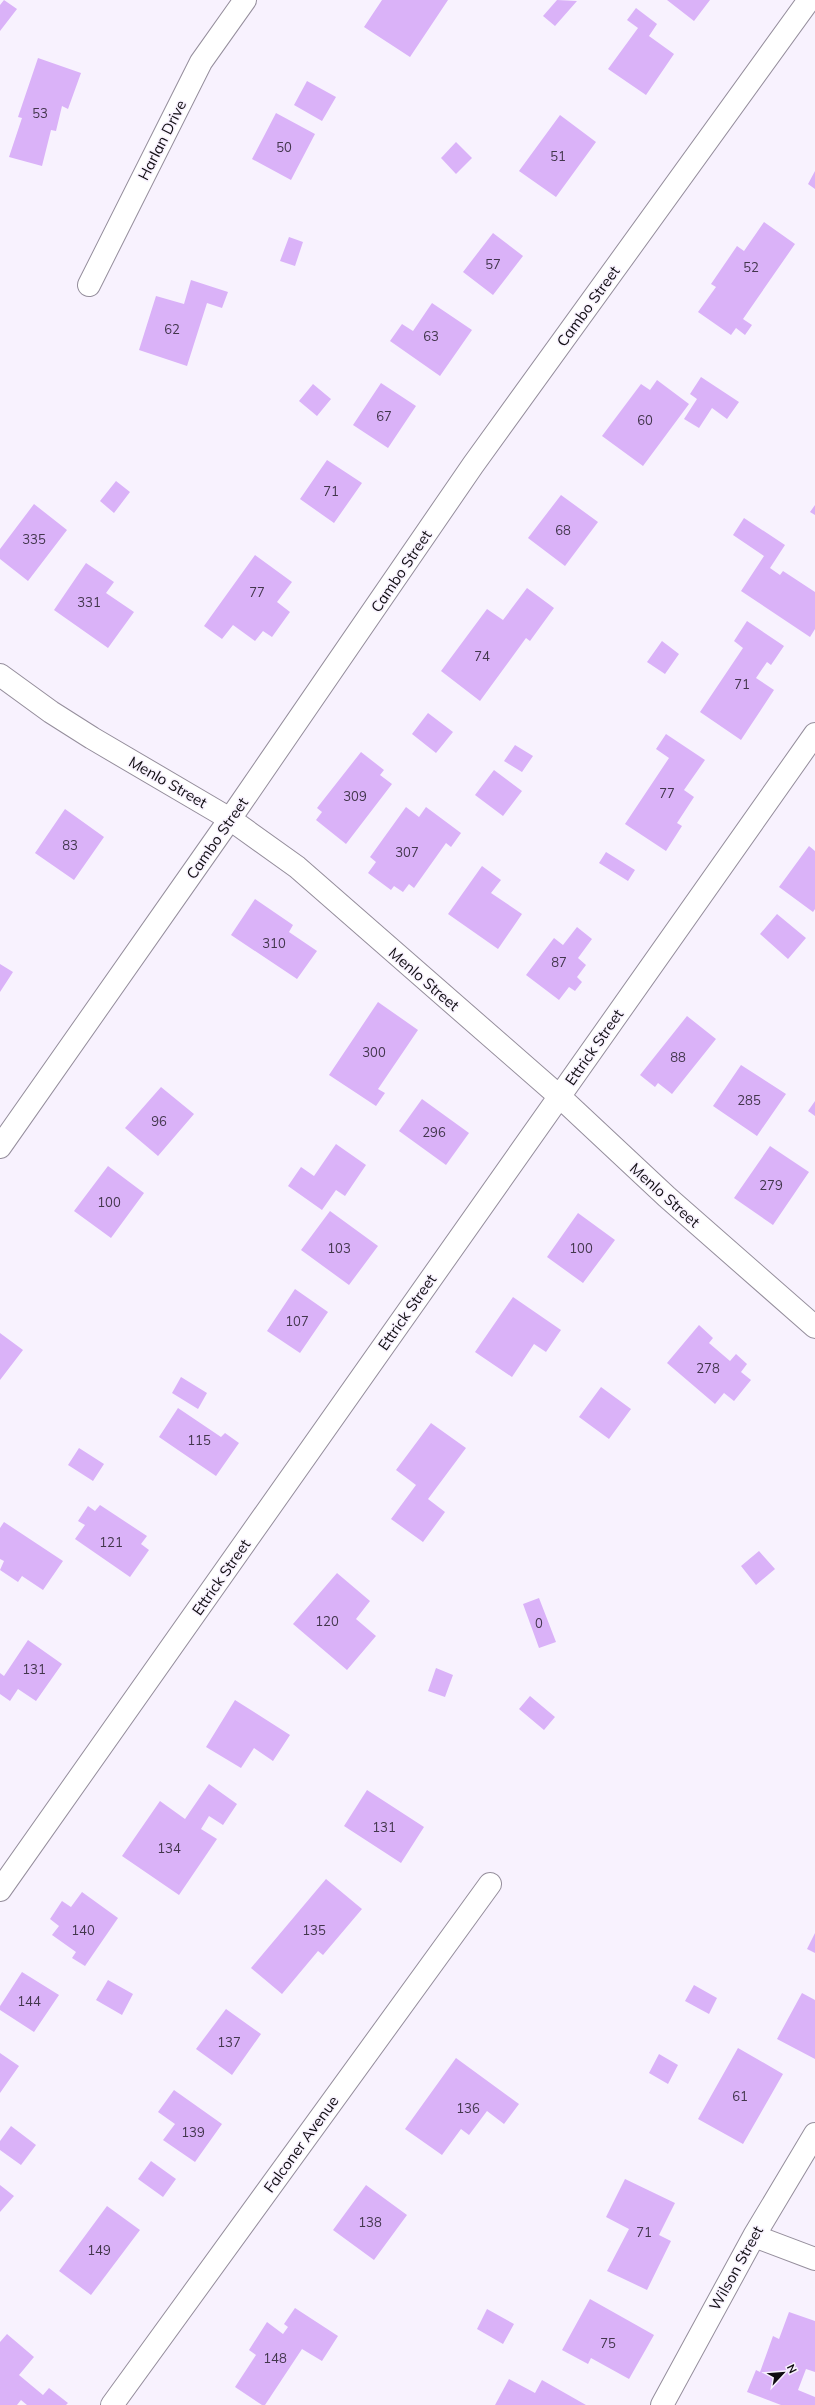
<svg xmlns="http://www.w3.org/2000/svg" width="815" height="2405" viewBox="0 0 815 2405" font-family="Mulish,sans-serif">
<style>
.building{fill:#dab2f8}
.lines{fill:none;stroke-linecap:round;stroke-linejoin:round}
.street-casing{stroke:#958e9c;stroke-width:24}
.street{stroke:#fff;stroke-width:22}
.labels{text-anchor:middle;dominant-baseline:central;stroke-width:3;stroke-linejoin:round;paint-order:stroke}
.number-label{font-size:13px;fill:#42364c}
.street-label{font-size:15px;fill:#100d12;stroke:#f8f2fe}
</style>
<rect width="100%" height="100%" fill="#f8f2fe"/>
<path class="building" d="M4,0L17,9L0,31V5Z
M382,0H448L410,57L364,27Z
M557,0L577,1L555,26L543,16Z
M667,0H710L694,21Z
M636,8L657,24L649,36L674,54L646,95L608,69L638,28L627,20Z
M38,58L81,73L68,109L62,106L56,131L51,130L42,166L9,157L22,118L18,117Z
M307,81L336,97L322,121L294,105Z
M276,113L315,134L291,180L252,159Z
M560,115L596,142L556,197L519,171Z
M456,142L472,158L456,174L441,158Z
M815,171V189L808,184Z
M764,222L795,244L743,319L752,325L745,335L736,328L731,335L698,312L716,287L711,284L737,246L744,251Z
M493,233L523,256L493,295L463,272Z
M289,237L303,242L295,266L280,261Z
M191,280L228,292L222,308L207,303L187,366L139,350L156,296L184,304Z
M432,303L472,330L440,376L390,341L402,324L413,331Z
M701,377L739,402L727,419L712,408L699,428L684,419L697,399L690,394Z
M657,380L689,404L643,466L602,436L641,384L650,390Z
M381,383L416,406L388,448L353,425Z
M313,384L331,399L317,416L299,401Z
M327,460L362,483L334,523L300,499Z
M116,481L130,492L114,513L100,501Z
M561,495L598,522L565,566L528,538Z
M34,504L67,530L28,581L0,559V549Z
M815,505V515L810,512Z
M744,518L785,545L770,568L780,575L783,571L815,592V629L810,637L741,591L764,556L733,535Z
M255,555L292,582L277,602L290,612L272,637L263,631L255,641L233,625L222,639L204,626Z
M86,563L114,582L106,593L134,612L108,648L54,610Z
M527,588L554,608L530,641L526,638L480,701L441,671L487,609L503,620Z
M747,621L784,646L771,665L767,662L756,678L774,690L741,740L700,712L743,648L734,641Z
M662,641L679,654L665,674L647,662Z
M428,713L453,732L436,753L412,734Z
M666,734L705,760L684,790L694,797L677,823L682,826L666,851L625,824L669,758L656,749Z
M515,745L533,756L522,772L504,761Z
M361,752L384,770L380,775L392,784L346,844L316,820L322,812L317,808Z
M494,770L522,791L503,816L475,795Z
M406,807L419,817L426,807L461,833L451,847L446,843L414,888L409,884L403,892L394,886L391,890L368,873L376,862L370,857Z
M65,809L104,837L74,880L35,853Z
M809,846L815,851V909L813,912L779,887Z
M606,852L635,870L628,881L599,863Z
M482,866L501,880L491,893L522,914L498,949L448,914Z
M255,899L293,925L289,932L317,951L297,979L231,935Z
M777,914L806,938L788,959L760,934Z
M577,927L592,939L578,958L586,965L577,977L582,982L575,991L569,987L559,1000L526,975L554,938L563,945Z
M0,964L13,972L0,992Z
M378,1002L418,1030L378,1089L385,1093L376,1106L329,1075Z
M687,1016L716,1039L672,1094L658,1083L655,1087L640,1075Z
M741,1065L786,1094L757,1136L713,1106Z
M161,1087L194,1114L158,1156L125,1128Z
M422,1099L469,1133L446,1165L399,1131Z
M815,1101V1116L808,1111Z
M336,1144L366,1165L345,1196L336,1190L322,1210L288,1186L301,1167L314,1176Z
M770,1146L809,1172L773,1225L734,1198Z
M108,1166L144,1193L111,1238L74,1211Z
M330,1211L378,1246L349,1285L301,1250Z
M578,1213L615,1240L583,1283L547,1257Z
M295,1289L328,1312L300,1353L267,1331Z
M513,1297L561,1330L546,1352L534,1344L512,1377L475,1352Z
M699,1325L713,1338L709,1343L730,1361L736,1354L747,1364L741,1372L751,1380L734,1401L724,1393L715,1404L667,1363Z
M0,1333L23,1350L0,1380Z
M181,1377L207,1393L198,1409L172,1393Z
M601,1387L631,1409L609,1439L579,1417Z
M178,1408L221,1437L225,1433L239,1443L216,1476L159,1437Z
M431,1423L466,1448L428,1499L445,1512L423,1542L391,1519L416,1485L396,1470Z
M79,1448L104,1464L93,1481L68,1465Z
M100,1505L147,1536L141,1544L149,1550L130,1577L75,1539L85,1525L78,1521L88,1506L95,1511Z
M4,1522L63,1561L43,1590L22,1576L18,1582L0,1570L4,1561L0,1559V1528Z
M759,1551L775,1569L756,1585L741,1566Z
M337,1573L370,1601L356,1619L376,1636L347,1670L293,1624Z
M539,1598L556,1642L539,1648L523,1604Z
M28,1640L62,1664L36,1701L18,1689L10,1701L0,1694V1673L4,1676Z
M436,1668L453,1675L445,1697L428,1691Z
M530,1696L555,1717L544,1730L519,1709Z
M235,1700L290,1735L273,1761L254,1748L241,1768L206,1747Z
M209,1784L237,1804L223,1825L209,1816L201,1829L217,1839L179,1895L122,1856L160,1801L185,1819Z
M367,1790L424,1827L401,1863L344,1826Z
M326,1879L362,1909L323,1955L318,1951L282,1994L251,1968Z
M82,1892L118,1918L85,1966L72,1958L76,1952L52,1935L59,1926L50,1919L62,1901L71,1907Z
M815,1933V1953L807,1949Z
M22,1972L59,1995L34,2032L0,2010V2006Z
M108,1980L133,1994L122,2015L96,2000Z
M694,1985L717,1998L709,2014L685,2001Z
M802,1993L815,2000V2059L777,2039Z
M226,2009L261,2034L232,2075L196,2049Z
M738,2048L783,2074L743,2144L698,2119Z
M0,2053L19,2066L0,2093Z
M659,2054L678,2065L668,2084L649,2073Z
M456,2058L519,2104L504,2124L487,2111L469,2135L461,2129L442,2155L405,2129Z
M174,2090L222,2124L195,2162L163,2140L175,2124L158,2112Z
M11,2126L36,2145L21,2165L0,2150V2141Z
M151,2161L176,2179L163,2197L138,2179Z
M625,2179L675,2203L659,2235L671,2241L647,2290L607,2271L629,2229L606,2217Z
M0,2185L14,2196L0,2212Z
M366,2185L407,2215L374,2260L333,2230Z
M107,2206L140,2230L91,2295L59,2271Z
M590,2299L654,2335L629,2379L591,2358L588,2364L562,2350Z
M295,2308L338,2336L322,2361L302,2349L265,2405H262L235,2387L256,2355L249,2350L267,2322L283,2334L288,2327L284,2324Z
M487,2309L514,2324L503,2344L477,2329Z
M789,2312L815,2321V2372L806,2369L798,2390L815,2397V2405H781L747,2392L756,2370L760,2372L773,2336L779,2339Z
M7,2334L34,2357L19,2375L43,2395L49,2388L68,2403L66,2405H27L21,2400L17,2405H0V2342Z
M509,2379L535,2393L542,2380L586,2405H495Z"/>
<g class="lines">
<g class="street-casing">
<path id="street" d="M89,285L201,62L245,0
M0,675L51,712L92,738L230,819L297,867L559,1096L667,1197L815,1327
M0,1147L230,819L473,465L809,0
M0,1890L815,734
M754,2236L815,2259
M112,2405L490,1884
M662,2405L754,2236L815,2134"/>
</g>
<use href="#street" class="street"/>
</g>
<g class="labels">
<g class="number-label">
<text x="40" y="113">53</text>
<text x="284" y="147">50</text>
<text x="558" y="156">51</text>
<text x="493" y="264">57</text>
<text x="751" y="267">52</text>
<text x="172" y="329">62</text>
<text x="431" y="336">63</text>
<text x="384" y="416">67</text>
<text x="645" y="420">60</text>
<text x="331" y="491">71</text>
<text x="563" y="530">68</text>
<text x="34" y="539">335</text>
<text x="257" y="592">77</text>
<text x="89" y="602">331</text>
<text x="482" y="656">74</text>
<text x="742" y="684">71</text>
<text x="667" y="793">77</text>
<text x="355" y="796">309</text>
<text x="70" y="845">83</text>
<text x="407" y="852">307</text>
<text x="274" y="943">310</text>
<text x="559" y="962">87</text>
<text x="374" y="1052">300</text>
<text x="678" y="1057">88</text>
<text x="749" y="1100">285</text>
<text x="159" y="1121">96</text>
<text x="434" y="1132">296</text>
<text x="771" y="1185">279</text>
<text x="109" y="1202">100</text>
<text x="339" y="1248">103</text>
<text x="581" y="1248">100</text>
<text x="297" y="1321">107</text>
<text x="708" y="1368">278</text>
<text x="199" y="1440">115</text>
<text x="111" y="1542">121</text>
<text x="327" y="1621">120</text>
<text x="539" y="1623">0</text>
<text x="34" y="1669">131</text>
<text x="384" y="1827">131</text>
<text x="169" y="1848">134</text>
<text x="83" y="1930">140</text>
<text x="314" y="1930">135</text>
<text x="29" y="2001">144</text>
<text x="229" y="2042">137</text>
<text x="740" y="2096">61</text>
<text x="468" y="2108">136</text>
<text x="193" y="2132">139</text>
<text x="370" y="2222">138</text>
<text x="644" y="2232">71</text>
<text x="99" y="2250">149</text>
<text x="608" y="2343">75</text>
<text x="275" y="2358">148</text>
</g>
<g class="street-label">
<text transform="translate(162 140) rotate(-63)">Harlan Drive</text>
<text transform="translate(588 306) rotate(-54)">Cambo Street</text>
<text transform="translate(401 571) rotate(-56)">Cambo Street</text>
<text transform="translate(168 782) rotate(30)">Menlo Street</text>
<text transform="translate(217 838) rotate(-55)">Cambo Street</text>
<text transform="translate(424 979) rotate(41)">Menlo Street</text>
<text transform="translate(594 1047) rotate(-55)">Ettrick Street</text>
<text transform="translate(665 1195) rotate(42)">Menlo Street</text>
<text transform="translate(407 1312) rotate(-55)">Ettrick Street</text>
<text transform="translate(221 1577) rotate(-55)">Ettrick Street</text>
<text transform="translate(301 2144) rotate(-54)">Falconer Avenue</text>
<text transform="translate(736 2268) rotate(-61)">Wilson Street</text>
</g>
</g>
<g transform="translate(783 2373) rotate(64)" stroke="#f8f2fe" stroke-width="3" paint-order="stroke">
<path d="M0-3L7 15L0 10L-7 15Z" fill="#100d12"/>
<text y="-6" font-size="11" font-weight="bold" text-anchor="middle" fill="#100d12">N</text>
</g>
</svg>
